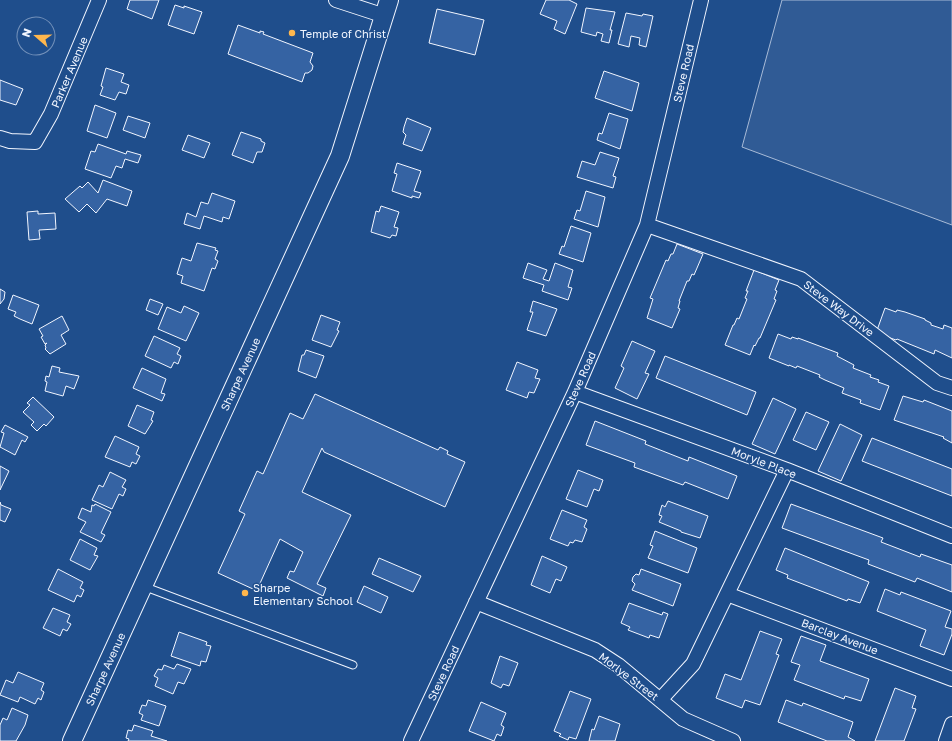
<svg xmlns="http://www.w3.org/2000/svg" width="952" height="741" viewBox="0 0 952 741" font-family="'Golos Text',sans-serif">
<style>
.built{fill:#305b95;stroke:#a8bbd7}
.building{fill:#3563a3;stroke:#f2f6ff}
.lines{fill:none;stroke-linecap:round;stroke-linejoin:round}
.service-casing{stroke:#f2f6ff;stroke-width:9}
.minor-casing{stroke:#f2f6ff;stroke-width:16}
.tertiary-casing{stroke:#f2f6ff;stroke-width:20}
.service{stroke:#1f4e8c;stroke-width:7}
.minor{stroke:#1f4e8c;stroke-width:14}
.tertiary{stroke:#1f4e8c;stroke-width:18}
.poi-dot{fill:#ffb74d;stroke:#1f4e8c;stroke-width:1.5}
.labels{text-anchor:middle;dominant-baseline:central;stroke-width:3;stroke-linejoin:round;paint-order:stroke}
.poi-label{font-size:11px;fill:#f2f6ff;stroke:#1f4e8c;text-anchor:start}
.street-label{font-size:11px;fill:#f2f6ff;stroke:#1f4e8c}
</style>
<rect width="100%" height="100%" fill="#1f4e8c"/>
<path class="built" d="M782,0H952V225L742,147Z"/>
<path class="building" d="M130,0H159L152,19L127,9Z
M546,0H569L577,4L565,34L554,29L557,21L540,14Z
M175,5L184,8V6L202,12L194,34L168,25Z
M586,8L615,12L610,30H612L609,43L601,41L603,34L597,32L596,36L581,32Z
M437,9L484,20L475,55L429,43Z
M626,13L642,16L643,14L653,16L646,47L639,45L640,38L631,36L629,47L618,44Z
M238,25L260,33V31L264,32L263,34L313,53L310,62L313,66L312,70L308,73H305L302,82L228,54Z
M106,68L124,74L121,82L129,85L126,94L119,92L115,100L100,95L103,87L101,86Z
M604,71L639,83L632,111L595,98Z
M0,80L23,89L16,105L0,100Z
M95,105L116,113L107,138L87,131Z
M609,113L628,119L620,149L597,140L599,133L602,134Z
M128,116L150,123L145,138L123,130Z
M407,118L431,128L422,151L403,144L406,135L403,132L404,127Z
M241,132L261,139V141L265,143L262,152H257L253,163L232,155Z
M188,135L210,143L204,158L182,150Z
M98,144L126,154L127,151L141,155L138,163L125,159L122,168L116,166L111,178L85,169L91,151L95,152Z
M600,152L619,158L613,176L616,177L613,188L577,177L582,161L595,165Z
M397,163L421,171L414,191L421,193L419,198L412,196V198L392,191L397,174L394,173Z
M103,180L132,191L127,206L107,199L96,213L87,204L79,212L65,199L80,186L82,188L88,182L98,193Z
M586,191L605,197L598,227L574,219L577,210L580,211Z
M212,193L235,201L229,219L223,217L222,222L204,216L200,229L184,224L187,213L196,217L201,202L208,204Z
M381,206L399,212L394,227L398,228L396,236L392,235L390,238L371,232L376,211L379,212Z
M38,211V214L55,213L56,229L39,230L40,239L29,240L27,212Z
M571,226L591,233L583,262L559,254L562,246L564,247Z
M197,243L216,248L215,250L218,251L215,259L218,261L215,269L212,268L204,291L181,283L183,276L177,274L182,258L191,261Z
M677,244L703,254L694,275L692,274L689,281H687L679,301H680L678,308L680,309L672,328L647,318L653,299L650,298L666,260L668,261L671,254H673Z
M528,263L547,270L543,279L549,281L555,263L573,270L568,287L572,288L568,300L542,291L544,285L523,278Z
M754,270L779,280L775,290L777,291L774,299L776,300L760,338H759L755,346L754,345L750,355L725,345L733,325H734L737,318L739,319L747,299L745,298L748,291H746Z
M0,289L5,292L4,299L0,304Z
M13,295L39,305L32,324L20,319L14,316L16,312L8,309Z
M150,299L163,304L158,315L146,310Z
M533,301L557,309L546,336L527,330L533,312H530Z
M184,306L199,313L186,341L158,329L167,307L181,313Z
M885,308L896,312L897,310L905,312L925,319V320L931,323V325L943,329L944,325L952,328V358L935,350L934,354L897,339L896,340L876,333Z
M321,315L340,322L337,330L339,331L331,347L312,340Z
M62,316L69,330L61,335L66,344L50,354L45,349L46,348L45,345L47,343L45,344L41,337L43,336L39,329Z
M778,334L791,339L792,337L798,339V338L838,353L837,356L854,365L853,368L871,375L870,377L879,380L878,382L889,386L880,410L860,403L861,400L842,393L844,388L825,380L819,377L820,375L797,366L796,368L789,365V366L769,358Z
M154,336L180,348L177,354L181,356L178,364L174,362L171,368L145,356Z
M632,341L655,351L645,373L649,374L637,399L615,388L624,368L621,366Z
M306,350L324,356L316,378L298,371L302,355H304Z
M665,356L756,392L747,415L656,378Z
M517,362L538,370L535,378L540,379L534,393L529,392L527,398L506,390Z
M52,366L60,368L59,372L79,376L74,389L66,386L63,396L45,391L47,382L45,381L46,376L49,377Z
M142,368L166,379L161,393L165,394L162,401L133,388Z
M315,394L438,450L440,447L448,451L447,454L465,462L445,507L324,452L322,448L302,492L351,515L317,584L326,588L323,596L287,578L290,571L294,572L303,552L280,539L257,590L253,589L218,573L245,514L239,511L257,471L263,474L290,413L303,419Z
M903,396L923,402L924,400L952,411V443L943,438L944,437L894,420Z
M33,397L54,417L46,426L44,424L37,431L31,425L34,422L23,412L30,405L27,403Z
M773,398L796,409L775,454L752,444Z
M137,405L154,412L151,420L153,421L145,434L128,426Z
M806,412L829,422L816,450L793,440Z
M595,421L646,441L645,444L688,461L689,457L737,476L728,499L685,482L683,485L634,467L635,463L586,445Z
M840,424L862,435L841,481L818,471Z
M5,425L28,437L25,442L22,440L15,455L0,447L4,433L1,432Z
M115,436L139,447L136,454L140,456L136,464L132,462L130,467L105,457Z
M872,438L952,469V496L862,461Z
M0,466L9,471L0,490Z
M578,470L603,480L599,491L594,489L587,507L566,499Z
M110,472L126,480L122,487L126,489L123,496L119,494L112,509L92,500L99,485L103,487Z
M668,501L708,516L700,538L681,532V531L659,522L662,516L659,515L662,505L665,507Z
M0,502L1,505L11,509L5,522L0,520Z
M95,504L111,512L101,533L105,535L101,542L80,532L86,522L78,518L82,508L91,512L92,505L94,506Z
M791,504L883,538L881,542L920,557L921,554L952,565V592L917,578L915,582L868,564L869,560L782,528Z
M562,510L587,520L584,527L587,529L582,542L575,540L573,543L570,542L568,546L550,539Z
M655,531L697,548L688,573L648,558L653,546L650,545Z
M80,539L97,548L94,555L98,556L90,570L70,560Z
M785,548L869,582L860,603L848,599L847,601L787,578L788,575L776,570Z
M542,556L567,567L561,581L556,579L550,593L531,585Z
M379,558L421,576L413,592L372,574Z
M58,569L83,582L80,588L84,590L81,597L77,595L74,602L48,590Z
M641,569L681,584L673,606L632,590L635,584L632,581L633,577L636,574L639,575Z
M364,586L388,597L381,613L357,602Z
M885,589L900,595L901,592L951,611L945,627L952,629V634L944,655L920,646L926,630L877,611Z
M629,603L662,615L663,612L668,614L659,638L650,635L649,638L628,630L630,627L621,623Z
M53,608L70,615L67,622L71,624L67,631L63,629L60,636L43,628Z
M760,631L782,639L776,654L779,655L760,705L745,700L742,708L716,698L725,674L741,680Z
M179,632L207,642L206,645L211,646L206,662L201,661L200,666L171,656Z
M801,636L826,645L820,661L869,679L861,701L845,696L844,699L794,680L800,665L791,662Z
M500,656L518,663L509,686L503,684L501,688L491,683Z
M177,664L191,669L184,684L178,682L173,694L155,686L158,678L154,676L158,669L162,670L164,665L174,669Z
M18,672L44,683L41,690L44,692L41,700L38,698L35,704L20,697L18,702L0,695L6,680L13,683Z
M895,688L916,696L912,708L916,709L904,741H875Z
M570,691L591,699L576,739L569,737L568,740L559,736L561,734L554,731Z
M148,700L166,706L159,726L141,720L143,715L139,713L142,705L146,706Z
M786,700L802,706L803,703L853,722L848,737L855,741H827L778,722Z
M481,702L506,713L501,725L504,727L501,736L497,734L494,741L469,731Z
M12,708L28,715L25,725L16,741H0V725L3,718L7,720Z
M599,716L620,724L615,741H589L592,729L594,730Z
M134,725L153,731L151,736L167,741H128L129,739L126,738L128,730L132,731Z"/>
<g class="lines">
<g class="service-casing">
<path id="service" d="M143,586L353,665"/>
</g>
<g class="minor-casing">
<path id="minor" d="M336,0L385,16
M0,138L10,141L35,142L51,114L99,0
M647,225L801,279L937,383L952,388
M575,392L787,470L952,536
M727,594L952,679
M476,602L595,650L618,665L683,719L733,741
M660,700L693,664L787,470
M411,741L575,392L647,225L701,0
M946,741L952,724"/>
</g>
<g class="tertiary-casing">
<path id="tertiary" d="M72,741L340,156L389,0"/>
</g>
<use href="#service" class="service"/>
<use href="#minor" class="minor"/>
<use href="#tertiary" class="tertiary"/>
</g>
<g class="poi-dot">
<circle cx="292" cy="33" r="4"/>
<circle cx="245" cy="593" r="4"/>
</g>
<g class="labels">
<g class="poi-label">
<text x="300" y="33">Temple of Christ</text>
<text x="253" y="587">Sharpe<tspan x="253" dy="13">Elementary School</tspan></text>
</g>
<g class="street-label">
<text transform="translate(69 72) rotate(-67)">Parker Avenue</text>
<text transform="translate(683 73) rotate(-77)">Steve Road</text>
<text transform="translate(839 308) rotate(37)">Steve Way Drive</text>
<text transform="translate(240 374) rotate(-65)">Sharpe Avenue</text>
<text transform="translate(580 379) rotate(-66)">Steve Road</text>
<text transform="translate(764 462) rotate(21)">Moryle Place</text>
<text transform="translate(840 636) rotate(21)">Barclay Avenue</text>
<text transform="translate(105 669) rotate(-65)">Sharpe Avenue</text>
<text transform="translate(443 673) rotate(-65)">Steve Road</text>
<text transform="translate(629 676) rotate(37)">Morlye Street</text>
</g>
</g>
<g transform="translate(36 36) rotate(290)"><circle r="19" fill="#1f4e8c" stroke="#7391ba"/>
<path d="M0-3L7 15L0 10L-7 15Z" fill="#ffb74d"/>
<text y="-6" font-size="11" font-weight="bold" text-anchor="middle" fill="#f2f6ff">N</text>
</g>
</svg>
